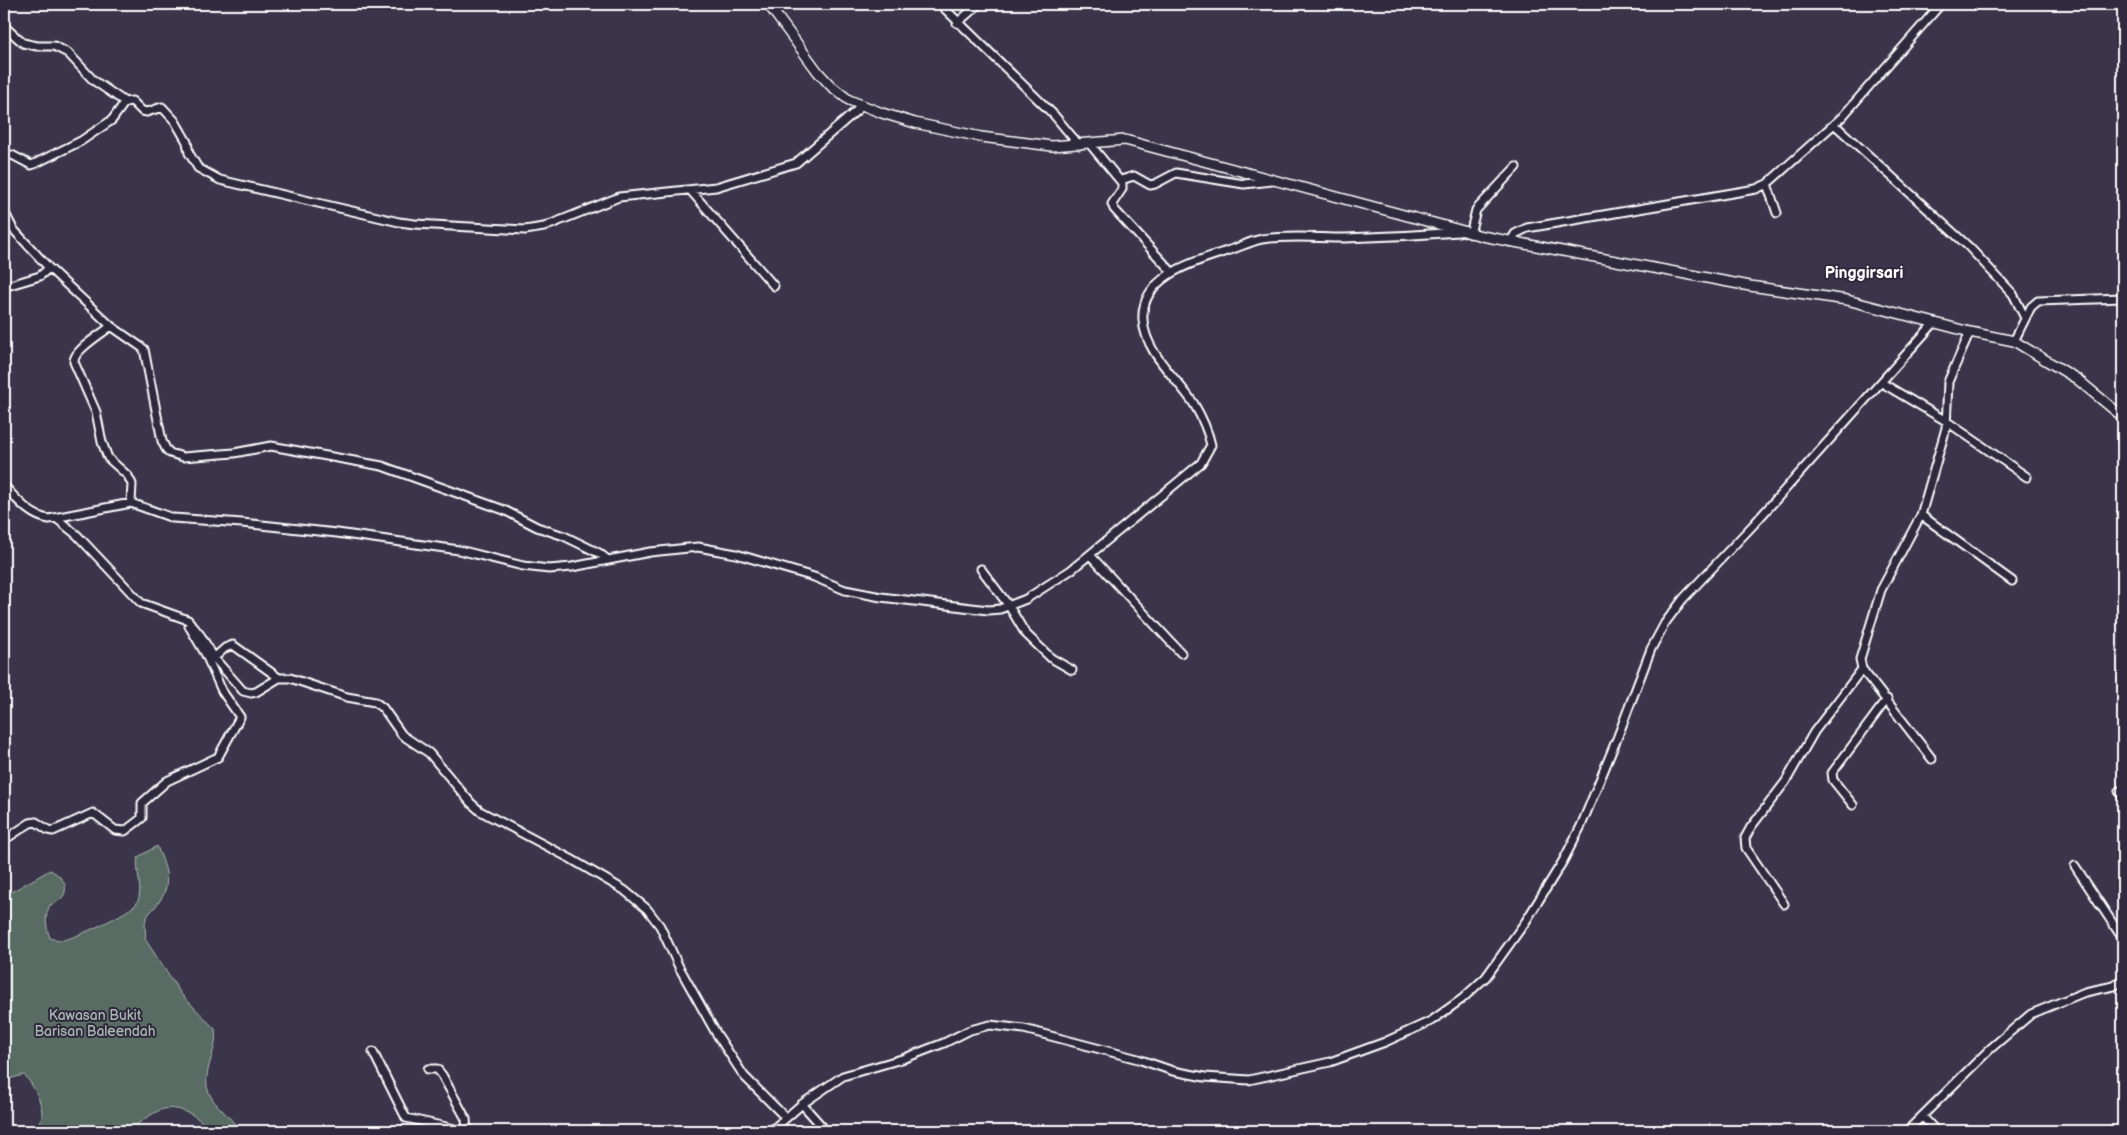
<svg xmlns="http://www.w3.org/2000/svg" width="2127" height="1135" viewBox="0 0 2127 1135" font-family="'Balsamiq Sans',sans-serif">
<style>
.green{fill:#596c64;stroke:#acb6b2}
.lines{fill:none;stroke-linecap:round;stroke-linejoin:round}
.minor-casing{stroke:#fff;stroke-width:11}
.tertiary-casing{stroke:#fff;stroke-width:12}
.minor{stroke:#2f2a3d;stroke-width:7}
.tertiary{stroke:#2f2a3d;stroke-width:9}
.labels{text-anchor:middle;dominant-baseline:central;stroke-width:4;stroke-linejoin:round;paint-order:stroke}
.park-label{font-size:14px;fill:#acb6b2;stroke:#2f2a3d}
.quarter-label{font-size:16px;font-weight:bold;fill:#fff;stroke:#2f2a3d}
</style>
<rect width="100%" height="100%" fill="#3a354a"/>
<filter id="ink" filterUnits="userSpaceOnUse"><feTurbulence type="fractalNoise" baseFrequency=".02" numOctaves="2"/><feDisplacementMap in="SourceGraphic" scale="10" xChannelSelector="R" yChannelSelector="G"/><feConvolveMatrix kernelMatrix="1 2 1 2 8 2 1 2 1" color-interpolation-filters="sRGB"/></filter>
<g filter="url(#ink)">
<path class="green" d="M157,846C165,866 173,883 159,902C156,907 150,911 147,917C143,924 147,931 145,939L181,994L215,1029C219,1048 204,1067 207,1087C212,1107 231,1114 239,1131H209C201,1117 181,1106 164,1109C155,1111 144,1120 136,1125L139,1131H35C37,1127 42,1121 42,1116C43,1103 33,1084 24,1075L4,1080V894L13,891L50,870C69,879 72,898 50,905C44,917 46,926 50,938C54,939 58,940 62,940C72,940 133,911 137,903C144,889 135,872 138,857Z"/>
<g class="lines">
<g class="minor-casing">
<path id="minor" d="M940,4L1054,115L1079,145
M957,23L979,4
M4,26L23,43L37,46H54L68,53L93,80L125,102L132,101L142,111L147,112L162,107L175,121L187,142L189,153L198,168L220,180L399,222L415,224L525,230L544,227L619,197L716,187L796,163L863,105
M1834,124L1969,247L2013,294L2025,318
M1089,143L1122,183V189L1112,204L1114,209L1172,272
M4,155H12L31,165L34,164L81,141L112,120L125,102
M1121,180L1134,176L1150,185L1155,184L1176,173L1244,184L1272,181
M1767,184L1777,213
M690,190L774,286
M4,211L13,229L49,268L111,326L144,349L162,441L166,449L170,453L183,457L234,453L271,446L382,466L504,510L537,527L564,536L599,553L608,560
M1470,234L1476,210L1516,167
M1510,242L1515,234L1527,228L1756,189L1767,184L1842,117L1941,4
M10,285L40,276L49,268
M111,326C102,334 73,350 74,362L96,412L102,442L108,458L128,476L132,484L131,503
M2014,341L2031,307L2038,301L2123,298
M1882,383L1946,421L2027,477
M4,486C17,499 29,516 49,519L131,503L173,518L242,523L337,533L459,550L523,566L549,569L572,567L650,552L698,547L736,554L814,577L845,590L881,597L988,610L1000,609L1026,599L1071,570L1201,463L1211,445C1208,431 1201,416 1194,404C1177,378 1145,353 1143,320C1140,275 1197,261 1230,250C1240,247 1251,241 1262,239C1290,235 1318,238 1345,238C1383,237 1421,235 1459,232
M1921,515L2012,581
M56,518L77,535L141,603L188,620L201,636L215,659L243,691L251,693L256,692L279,678H290L347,697L375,702L383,708L402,735L429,753L471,803L480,811L571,859L624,890L647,909L660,926L679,967L716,1033L744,1076L786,1118
M1090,555L1181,653
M981,569L1009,606L1025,633L1051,658L1072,670
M214,658L225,648L233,645L279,678
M1932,759L1862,669L1860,659L1881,590L1921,515L1946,428L1948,382L1970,332
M2119,791L2123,798
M1853,805L1833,780L1832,773L1887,699
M4,840L30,823L36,822L48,830L53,831L93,813L115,830L125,831L142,818V803L167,781L218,757L240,717L222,691L206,655L189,626
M2075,866L2123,939
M1784,904L1746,848L1745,838L1751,827L1786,781L1814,732L1862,669
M373,1052L406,1118L451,1128L457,1131
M428,1069H437L442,1075L466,1119L467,1131
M802,1104L826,1131
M1922,1116L1936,1131
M771,1131L802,1104L843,1076L905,1058L944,1043L970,1030L990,1025L1024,1029L1138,1059L1173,1071L1205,1077L1249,1080L1330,1062L1385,1042L1431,1021L1462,999L1486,977L1526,921L1563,861L1581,826L1618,736L1651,649L1665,623L1683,599L1754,524L1934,323
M1907,1131L1990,1049L2031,1014L2085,992L2114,986L2123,980"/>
</g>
<g class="tertiary-casing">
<path id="tertiary" d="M768,4L818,72L831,86L849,100L882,113L915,123L981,137L1052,146L1125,140L1482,236L1750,286L1847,300L1970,332L2014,341L2077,379L2123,417"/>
</g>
<use href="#minor" class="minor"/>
<use href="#tertiary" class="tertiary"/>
</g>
</g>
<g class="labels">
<g class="park-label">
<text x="95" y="1015">Kawasan Bukit<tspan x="95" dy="16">Barisan Baleendah</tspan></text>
</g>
<g class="quarter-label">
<text x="1864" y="273">Pinggirsari</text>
</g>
</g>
<rect width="2127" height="1135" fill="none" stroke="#2f2a3d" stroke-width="20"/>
<rect x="10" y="10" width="2107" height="1115" fill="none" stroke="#fff" stroke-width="2" filter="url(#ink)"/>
</svg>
